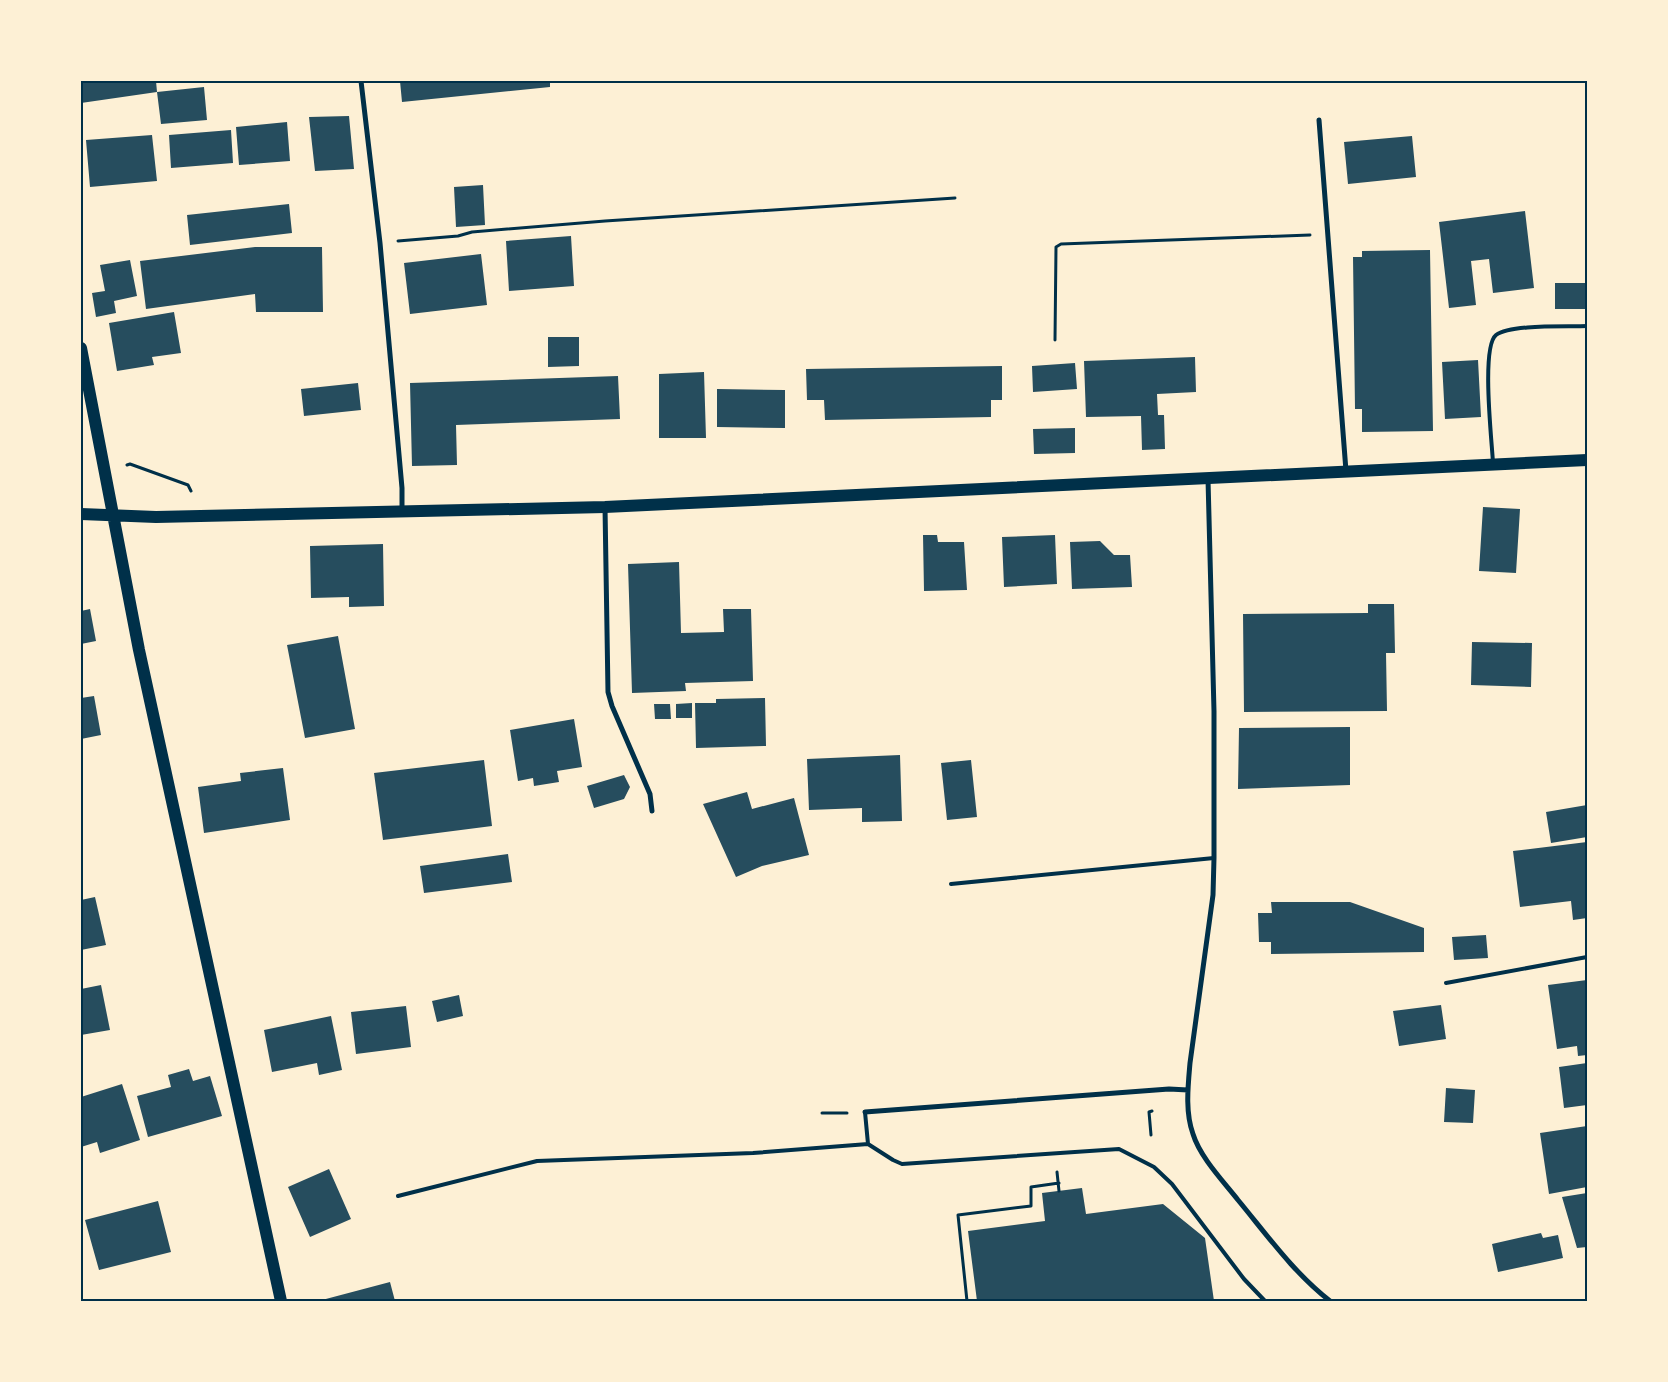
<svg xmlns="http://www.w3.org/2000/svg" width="1668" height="1382" viewBox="0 0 1668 1382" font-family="'Roboto Condensed',sans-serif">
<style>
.building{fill:#264d5e}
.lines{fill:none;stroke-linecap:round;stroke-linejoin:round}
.path{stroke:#003049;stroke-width:3}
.service{stroke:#003049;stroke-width:4}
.minor{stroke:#003049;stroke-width:5}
.primary{stroke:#003049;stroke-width:12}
.neatline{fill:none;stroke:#003049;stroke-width:2}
</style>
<rect width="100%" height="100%" fill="#fdf0d5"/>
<path class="building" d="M81,81H156L157,92L81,103Z
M400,81H550V87L402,102Z
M204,87L207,120L161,124L157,92Z
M349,116L354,169L315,171L309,117Z
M287,122L290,161L239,165L236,127Z
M231,130L233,163L171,168L169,135Z
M152,135L157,181L90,187L86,140Z
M1412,136L1416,177L1348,184L1344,142Z
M483,185L485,225L456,227L454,187Z
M289,204L292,233L190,245L187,215Z
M1525,211L1534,288L1493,293L1489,259L1471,261L1476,305L1449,308L1439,222Z
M571,236L574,286L509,291L506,241Z
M255,247H322L323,312H256L255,294L146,309L140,261Z
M1430,250L1433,431L1362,432V409H1355L1353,257H1362V251Z
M481,254L487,305L410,314L404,263Z
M130,260L137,296L114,301L116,313L96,317L92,293L105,291L100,265Z
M1555,283H1587V309H1555Z
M174,312L181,353L152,357L154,365L117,371L109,323Z
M548,337H579V366L548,367Z
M1195,357L1196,392L1157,394L1158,415H1164L1165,449L1142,450L1141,416L1086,417L1084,361Z
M1478,360L1481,417L1445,419L1442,362Z
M1075,363L1077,389L1033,392L1032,366Z
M1002,366V400H991V417L825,420L824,400H807L806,369Z
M704,372L706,438H659V374Z
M618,376L620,419L456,425L457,465L412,466L410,383Z
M358,383L361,410L304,416L301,389Z
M717,389L785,390V428L717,427Z
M1075,428V453L1034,454L1033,429Z
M1483,507L1520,509L1516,573L1479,571Z
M923,535H937L938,542H964L967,590L924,591Z
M1055,535L1057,584L1004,587L1002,537Z
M1100,541L1114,555H1130L1132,587L1072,589L1070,542Z
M383,544L384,606L349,607V597L311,598L310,546Z
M679,562L681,633L724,632L723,609H751L753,681L685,683L686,691L632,693L628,564Z
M1368,604H1394L1395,653H1386L1387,711L1244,712L1243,614L1368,613Z
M90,609L96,641L81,644V611Z
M338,636L355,729L305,738L287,645Z
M1472,642L1532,643L1531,687L1471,685Z
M94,696L101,735L81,739V698Z
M765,698L766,746L696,748L695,703H716V699Z
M692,703V718H676V704Z
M654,704H670L671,719H655Z
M574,719L582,767L557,771L559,782L534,786L533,778L518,781L510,730Z
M1350,727V785L1238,789L1239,728Z
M900,755L902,821L862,822V808L809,810L807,759Z
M484,760L492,826L383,840L374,773Z
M971,760L977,817L947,820L941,763Z
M283,768L290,820L204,833L198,787L241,781L240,773Z
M624,775L630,787L624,799L594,808L587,786Z
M747,792L752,809L794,798L809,855L762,866L736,877L703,804Z
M1587,805V837L1551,843L1546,812Z
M1587,842V918L1573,920L1571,901L1520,907L1513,851Z
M508,854L512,882L424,893L420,866Z
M95,897L106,945L81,950V900Z
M1271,902H1350L1424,928V952L1271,954V942H1259L1258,913H1272Z
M1486,935L1488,958L1454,960L1452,937Z
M1587,980V1055L1578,1056L1577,1046L1557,1049L1548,985Z
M101,985L110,1030L81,1035V989Z
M459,995L463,1016L437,1022L432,1001Z
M1441,1005L1446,1039L1399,1046L1393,1011Z
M406,1006L411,1047L356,1054L351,1012Z
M331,1016L342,1070L319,1075L317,1063L272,1072L264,1030Z
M1587,1063V1105L1564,1108L1559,1067Z
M189,1069L193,1081L210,1076L222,1116L148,1137L137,1096L171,1087L168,1075Z
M122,1084L140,1140L100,1153L97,1142L81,1147V1097Z
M1446,1088L1475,1090L1473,1123L1444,1122Z
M1587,1126V1187L1549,1194L1540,1133Z
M329,1169L351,1219L310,1237L288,1187Z
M1082,1188L1086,1214L1163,1204L1205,1238L1214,1301H977L968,1231L1045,1221L1042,1193Z
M1587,1193V1247L1577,1248L1562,1197Z
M158,1201L171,1252L99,1270L85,1220Z
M1541,1233L1543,1238L1558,1235L1563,1258L1498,1272L1492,1244Z
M390,1282L395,1301H322V1300Z"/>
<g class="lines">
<path class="path" d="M398,241L458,236L472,232L605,221L955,198
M1055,340L1056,247L1061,244L1310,235
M127,465L130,464L188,485L191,491
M822,1113H847
M1151,1135L1149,1112L1152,1111
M1057,1172L1059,1191
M967,1301L958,1215L1031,1206V1187L1059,1183"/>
<path class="service" d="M1493,463C1492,442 1481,347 1496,335C1511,324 1567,327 1587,326
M951,884L1214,858
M1446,983L1587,957
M865,1112L868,1144
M398,1196L537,1161L753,1153L868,1144L893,1160L902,1164L1119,1149L1154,1167L1172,1184L1244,1279L1265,1301"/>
<path class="minor" d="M361,81L380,243L402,488V510
M1319,120L1346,471
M1208,479L1214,711V858L1213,895L1190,1063C1188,1086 1185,1112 1193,1134C1200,1157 1223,1181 1238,1200C1267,1235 1294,1273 1330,1301
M605,507L608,692L612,706L650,794L652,811
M865,1112L1169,1089L1188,1090"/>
<path class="primary" d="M81,348L139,650L281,1301
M81,514L156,517L605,507L1587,460"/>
</g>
<rect width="1668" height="1382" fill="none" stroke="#fdf0d5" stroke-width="165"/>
<rect x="82" y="82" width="1504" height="1218" class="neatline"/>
</svg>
